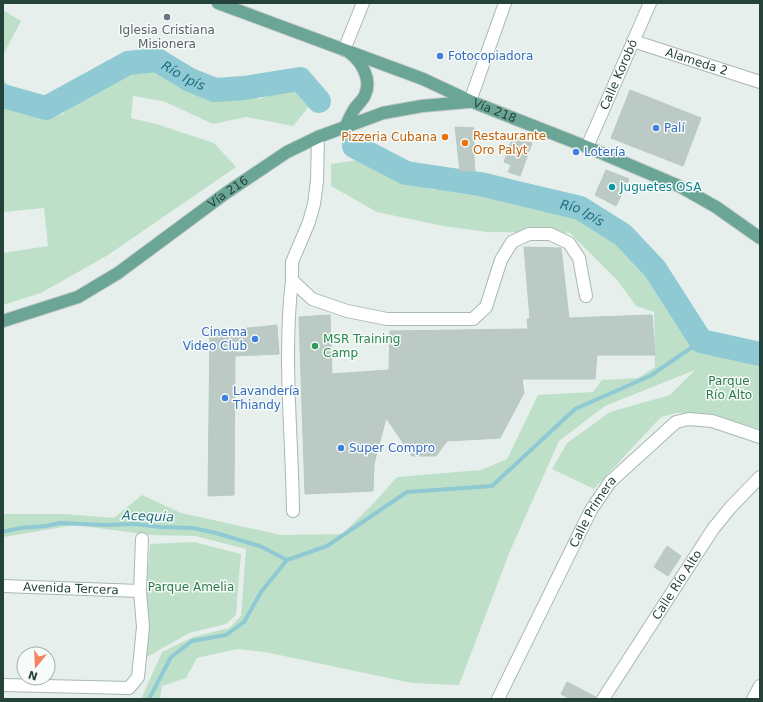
<svg xmlns="http://www.w3.org/2000/svg" width="763" height="702" viewBox="0 0 763 702" font-family="'DejaVu Sans',sans-serif">
<style>
.green{fill:#bfe0c8}
.lines{fill:none;stroke-linecap:round;stroke-linejoin:round}
.stream{stroke:#8ec9d4;stroke-width:4}
.river{stroke:#8ec9d4;stroke-width:24}
.building{fill:#bbcac4;stroke:#b8c9c2}
.minor-casing{stroke:#a8b8b2;stroke-width:14}
.major-casing{stroke:#c2cac8;stroke-width:14}
.minor{stroke:#fff;stroke-width:12}
.major{stroke:#6aa596;stroke-width:12}
.worship-dot{fill:#6b7280;stroke:#f7fbf9;stroke-width:1.5}
.shop-dot{fill:#3f7fe0;stroke:#f7fbf9;stroke-width:1.5}
.food-dot{fill:#e8710a;stroke:#f7fbf9;stroke-width:1.5}
.culture-dot{fill:#0f9aa8;stroke:#f7fbf9;stroke-width:1.5}
.leisure-dot{fill:#2e9e5b;stroke:#f7fbf9;stroke-width:1.5}
.labels{text-anchor:middle;dominant-baseline:central;stroke-width:3;stroke-linejoin:round;paint-order:stroke}
.worship-label{font-size:12px;fill:#5b616d;stroke:#f7fbf9}
.shop-label{font-size:12px;fill:#366cbe;stroke:#f7fbf9;text-anchor:start}
.street-label{font-size:12px;fill:#24423a;stroke:#f7fbf9}
.food-label{font-size:12px;fill:#c56008;stroke:#f7fbf9;text-anchor:start}
.culture-label{font-size:12px;fill:#0d838f;stroke:#f7fbf9;text-anchor:start}
.leisure-label{font-size:12px;fill:#27864d;stroke:#f7fbf9;text-anchor:start}
.park-label{font-size:12px;fill:#2d7a4b;stroke:#f7fbf9}
.water-label{font-size:13px;font-style:italic;fill:#1c6f80;stroke:#f7fbf9}
</style>
<rect width="100%" height="100%" fill="#e6efeb"/>
<path class="green" d="M3,10L21,21L3,55Z
M107,60L190,80L215,90L260,99L296,85L311,104L293,126L246,117L213,124L163,101L133,96L131,118L156,124L214,143L236,167L108,255L41,293L3,305V253L48,246L44,208L3,212V79L17,95L62,115L88,79Z
M364,159L390,174L433,190L480,184L580,208L623,235L655,269L674,308L709,337L743,343L760,349V429L711,414L676,413L661,417L594,489L552,469L567,443L610,412L670,395L695,370L605,406L559,441L510,551L459,685L412,683L265,652L237,649L197,658L186,678L162,686L160,699H141L162,652L193,637L229,628L241,616L246,549L195,536L151,535L75,525L3,537V514H64L114,518L142,495L181,513L281,535L342,534L374,503L397,477L481,470L507,459L538,395L593,392L602,380L638,378L655,367L654,312L636,306L618,281L570,233L487,232L443,226L377,212L331,186V164Z
M194,542L241,554L236,615L226,624L189,633L147,657L146,593L150,544Z"/>
<g class="lines">
<path class="stream" d="M3,531H7L20,528L46,526L60,523L105,525L134,524L160,527L193,528L216,533L260,546L287,560
M149,699L171,657L192,641L226,635L244,622L261,592L287,560L327,546L407,492L492,486L575,409L650,376L701,341"/>
<g class="river">
<path id="s1" d="M3,96L46,108L128,63L157,60L190,80L215,90L244,88L300,79L319,101"/>
<path id="s2" d="M354,146L406,173L480,184L580,208L623,235L655,269L701,341L760,354"/>
</g>
</g>
<path class="building" d="M630,90L701,118L683,166L611,138Z
M455,127L474,128V159L475,171H460Z
M513,136L532,143L520,176L508,172L511,165L504,162Z
M606,170L629,179L616,206L595,195Z
M524,247L561,248L569,318L652,315L655,355H597L595,379H522L524,393L500,438L447,441L436,456H412L386,418L374,464L373,491L305,494L299,317L330,315L332,374L389,370L390,331L528,329L527,319H530Z
M277,325L279,354L235,356L234,495L208,496L210,332Z
M667,546L681,556L668,576L654,567Z
M567,682L596,697V699H570L561,694Z"/>
<g class="lines">
<g class="minor-casing">
<g id="minor">
<path id="s3" d="M633,41L760,82"/>
<path d="M344,50L363,3"/>
<path d="M470,101L505,3"/>
<path d="M318,137L317,181L314,204L309,222L292,262V280L312,299L347,311L387,319H473L486,307L501,260L512,242L529,234H550L569,243L579,258L586,296"/>
<path id="s4" d="M587,147L650,3"/>
<path d="M292,280C283,356 292,434 293,511"/>
<path id="s5" d="M3,586L140,591"/>
<path d="M3,685L129,688L138,677L143,627L140,591L142,539"/>
<path id="s6" d="M498,699L591,510L610,482L676,422L689,419L712,421L760,437"/>
<path id="s7" d="M603,699L713,529L730,508L760,477"/>
<path d="M753,699L760,686"/>
</g>
</g>
<g class="major-casing">
<g id="major">
<path id="s8" d="M218,3L423,79L470,101L587,147L679,186L716,207L760,238"/>
<path d="M345,128C348,121 351,114 355,108C358,104 363,100 365,95C372,80 362,62 350,53"/>
<path id="s9" d="M3,321L78,297L118,273L226,193L287,152L318,137L383,113L422,106L468,102"/>
</g>
</g>
<use href="#minor" class="minor"/>
<use href="#major" class="major"/>
</g>
<circle class="worship-dot" cx="167" cy="17" r="4"/>
<g class="shop-dot">
<circle cx="440" cy="56" r="4"/>
<circle cx="656" cy="128" r="4"/>
<circle cx="576" cy="152" r="4"/>
<circle cx="255" cy="339" r="4"/>
<circle cx="225" cy="398" r="4"/>
<circle cx="341" cy="448" r="4"/>
</g>
<g class="food-dot">
<circle cx="445" cy="137" r="4"/>
<circle cx="465" cy="143" r="4"/>
</g>
<circle class="culture-dot" cx="612" cy="187" r="4"/>
<circle class="leisure-dot" cx="315" cy="346" r="4"/>
<g class="labels">
<g class="worship-label">
<text x="167" y="30">Iglesia Cristiana<tspan x="167" dy="14">Misionera</tspan></text>
</g>
<g class="shop-label">
<text x="448" y="56">Fotocopiadora</text>
<text x="664" y="128">Palí</text>
<text x="584" y="152">Lotería</text>
<text x="247" y="332" text-anchor="end">Cinema<tspan x="247" dy="14">Video Club</tspan></text>
<text x="233" y="391">Lavandería<tspan x="233" dy="14">Thiandy</tspan></text>
<text x="349" y="448">Super Compro</text>
</g>
<g class="street-label">
<text stroke="none"><textPath href="#s3" startOffset="67">Alameda 2</textPath></text>
<text stroke="none"><textPath href="#s4" startOffset="79">Calle Korobó</textPath></text>
<text stroke="none"><textPath href="#s8" startOffset="297">Vía 218</textPath></text>
<text stroke="none"><textPath href="#s9" startOffset="262">Vía 216</textPath></text>
<text stroke="none"><textPath href="#s6" startOffset="210">Calle Primera</textPath></text>
<text stroke="none"><textPath href="#s7" startOffset="136">Calle Río Alto</textPath></text>
<text stroke="none"><textPath href="#s5" startOffset="68">Avenida Tercera</textPath></text>
</g>
<g class="food-label">
<text x="473" y="136">Restaurante<tspan x="473" dy="14">Oro Palyt</tspan></text>
<text x="437" y="137" text-anchor="end">Pizzeria Cubana</text>
</g>
<g class="culture-label">
<text x="620" y="187">Juguetes OSA</text>
</g>
<g class="leisure-label">
<text x="323" y="339">MSR Training<tspan x="323" dy="14">Camp</tspan></text>
</g>
<g class="park-label">
<text x="729" y="381">Parque<tspan x="729" dy="14">Río Alto</tspan></text>
<text x="191" y="587">Parque Amelia</text>
</g>
<g class="water-label">
<text stroke="none"><textPath href="#s1" startOffset="198">Río Ipís</textPath></text>
<text stroke="none"><textPath href="#s2" startOffset="240">Río Ipís</textPath></text>
<text transform="translate(148 516) rotate(2)">Acequia</text>
</g>
</g>
<rect width="763" height="702" fill="none" stroke="#24423a" stroke-width="8"/>
<g transform="translate(36 666) rotate(198)"><circle r="19" fill="#f7fbf9" stroke="#a3b1ad"/>
<path d="M0-3L7 15L0 10L-7 15Z" fill="#f4845f"/>
<text y="-6" font-size="11" font-weight="bold" text-anchor="middle" fill="#24423a">N</text>
</g>
</svg>
